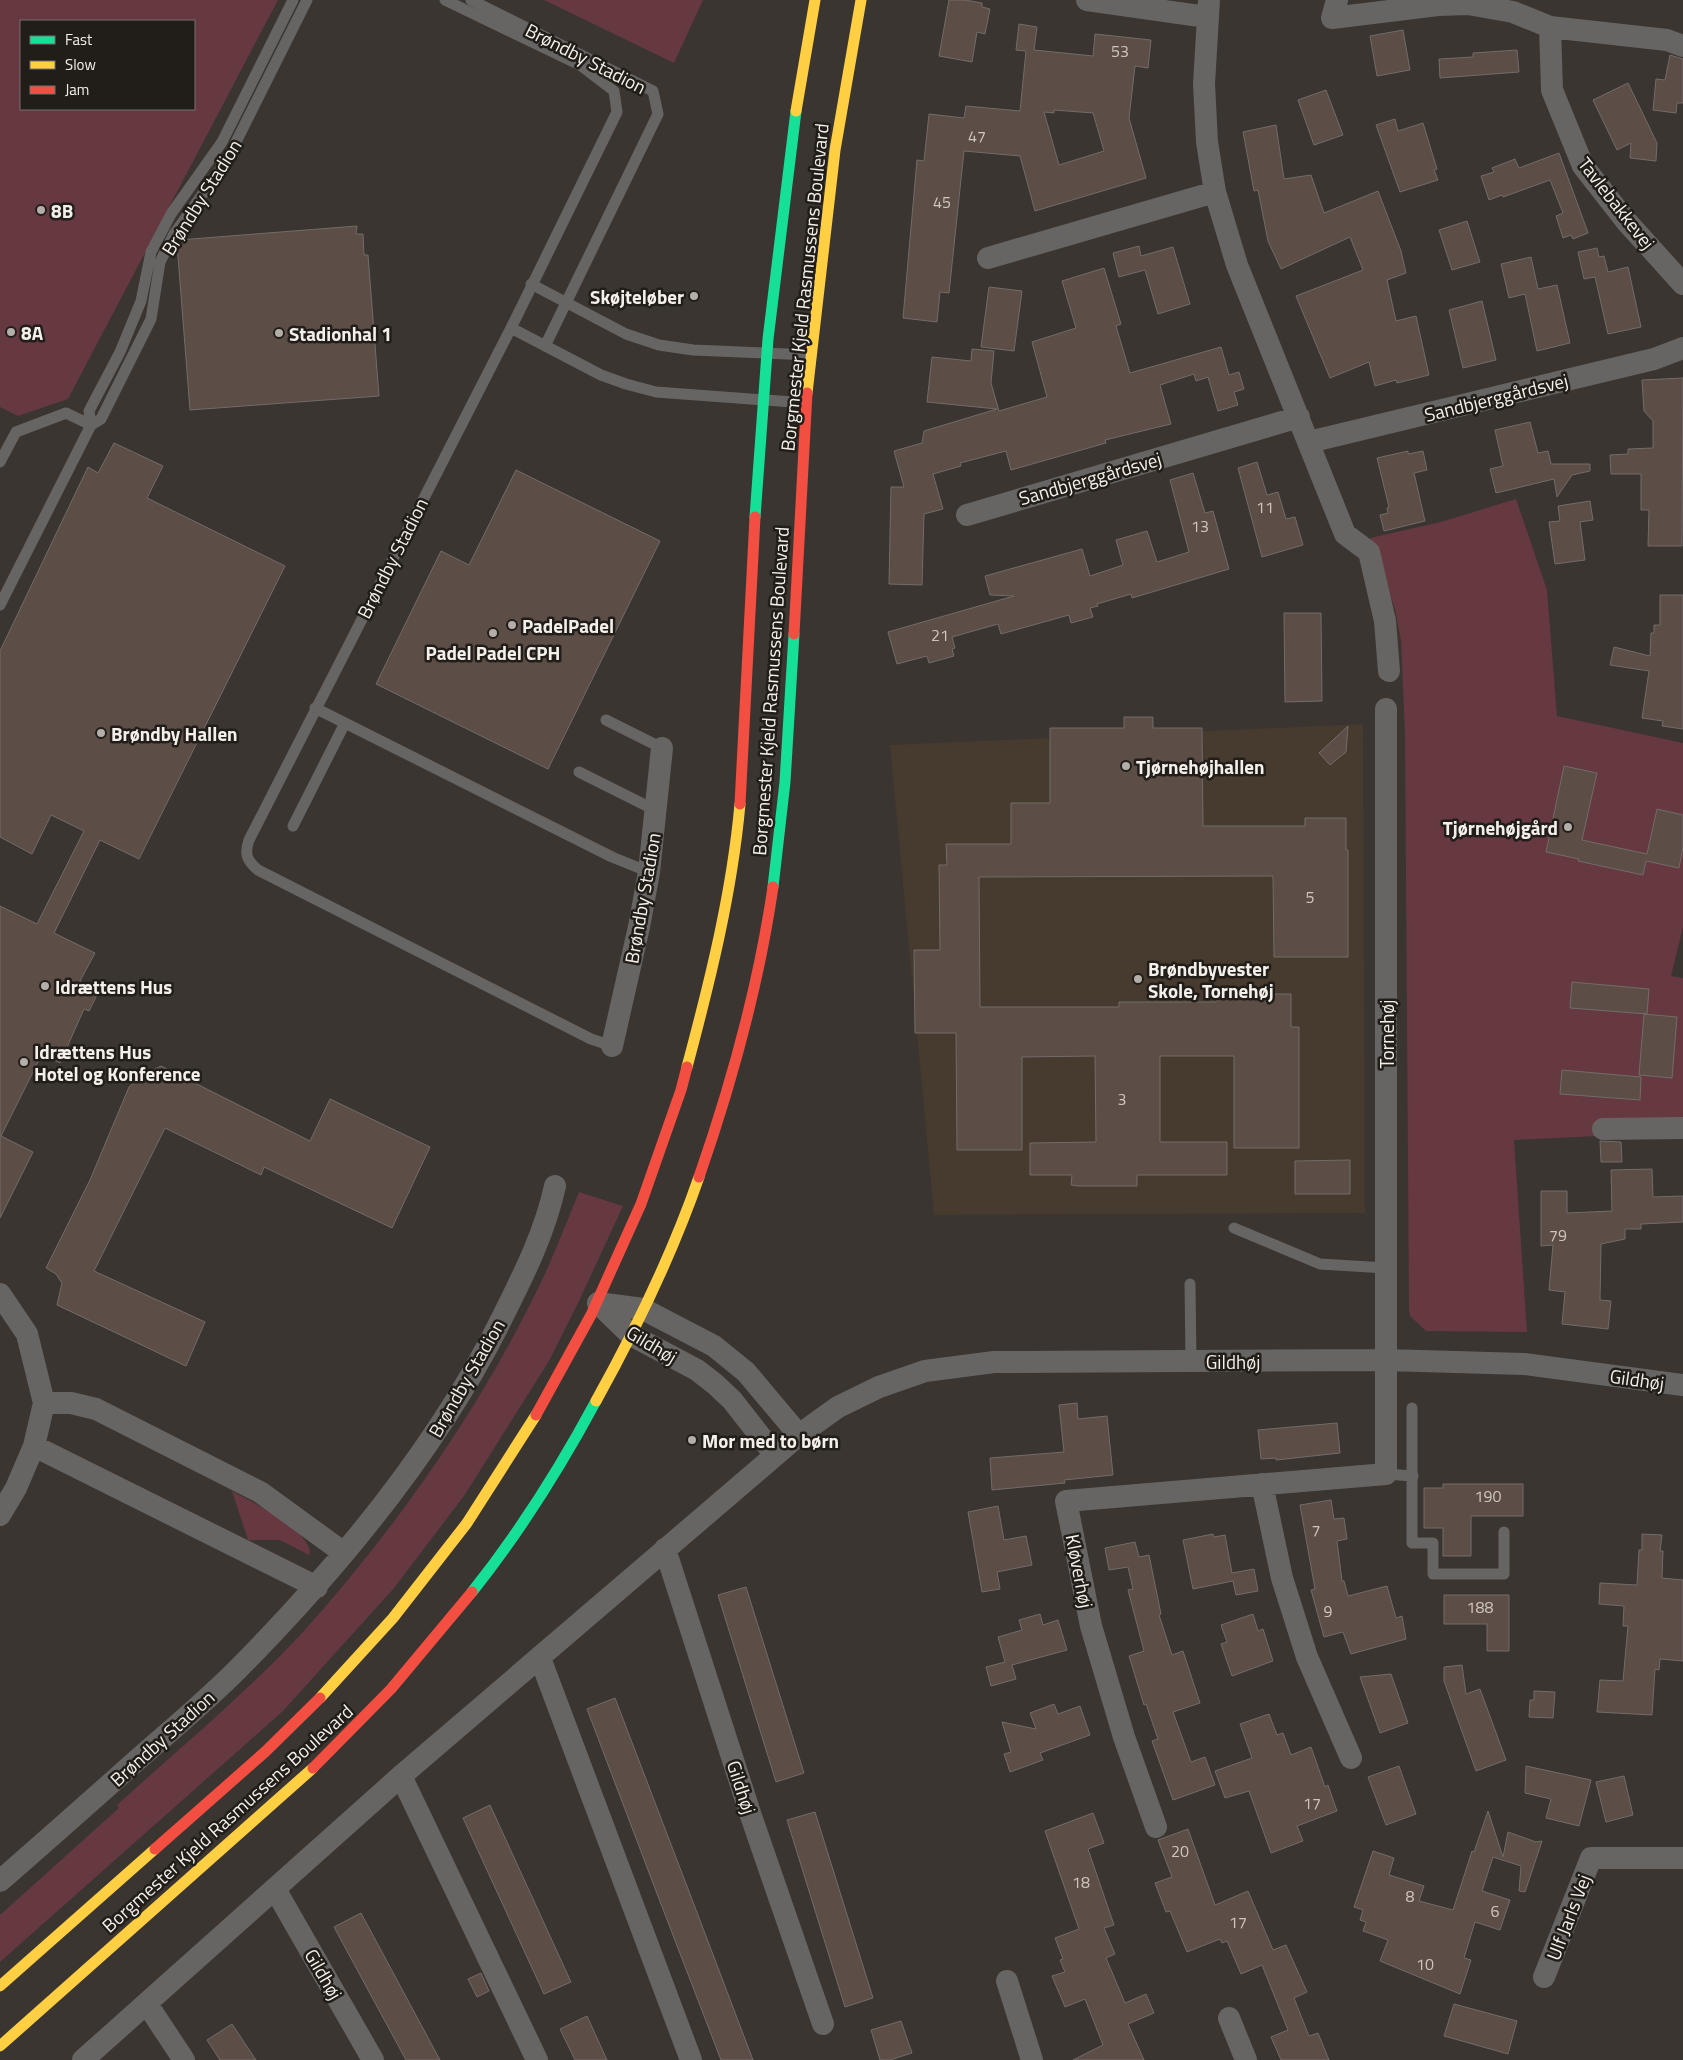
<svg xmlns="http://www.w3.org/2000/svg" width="1683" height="2060" viewBox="0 0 1683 2060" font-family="'Titillium Web',sans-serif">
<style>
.built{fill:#473a2e}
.green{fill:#663840;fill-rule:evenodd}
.building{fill:#5c4d47;stroke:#726c69;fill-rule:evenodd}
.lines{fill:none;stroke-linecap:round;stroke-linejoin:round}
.lane{stroke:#676563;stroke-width:11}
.street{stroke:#676563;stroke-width:22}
.fast{stroke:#16e098;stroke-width:11}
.slow{stroke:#ffcf43;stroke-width:11}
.jam{stroke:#f24e42;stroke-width:11}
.poi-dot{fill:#b4aea8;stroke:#211d19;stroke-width:2}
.labels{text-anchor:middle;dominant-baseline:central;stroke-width:5;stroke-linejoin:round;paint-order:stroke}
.number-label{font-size:16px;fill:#cfc6c0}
.street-label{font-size:19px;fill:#f5efe9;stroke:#211d19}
.poi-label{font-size:19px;font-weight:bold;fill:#f5efe9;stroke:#211d19;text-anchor:start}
</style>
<rect width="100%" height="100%" fill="#3a3530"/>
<path class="built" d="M1363,724L1365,1213L934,1215L890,745Z"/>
<path class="green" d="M0,0H278L68,399L18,416L0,407ZM21,21H194V109H21Z
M544,0H703L674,63Z
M1516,499L1547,590L1557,716L1683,743V927L1671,976L1683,978V1132L1514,1140L1527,1332L1426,1331L1410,1316L1409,1309L1405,735L1401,641L1395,609L1370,538L1441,522Z
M579,1192L623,1206L579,1301L549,1361L464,1496L394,1588L283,1711L0,1962V1915L119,1808L117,1805C171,1756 227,1709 278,1658C304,1632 328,1604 351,1576C426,1485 492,1385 543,1278C556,1250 567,1221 579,1192Z
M232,1491C253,1503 306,1527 310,1552L309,1555L280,1540H248Z"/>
<path class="building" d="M949,0H965L982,3V7L990,9L985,34L977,32L972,62L939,56Z
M1019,24L1037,27L1034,50L1093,56L1095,34L1151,40L1148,68L1135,66L1129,118L1146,178L1035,211L1020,156L964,151L949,293L940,292L937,322L903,318L917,160L924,161L929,114L964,118L966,106L1020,111L1026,51L1016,50ZM1054,110L1093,113L1104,151L1059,165L1044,112L1054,113Z
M1403,30L1410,70L1377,76L1370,36Z
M1517,50L1519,72L1440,78L1439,59L1473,57V53Z
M1670,55L1683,59V103H1677L1676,113L1653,110L1656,79L1665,80Z
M1628,83L1657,143L1656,161L1630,158L1631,143L1617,150L1593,100Z
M1326,90L1343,135L1314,145L1298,100Z
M1395,119L1398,131L1423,123L1437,169L1434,170L1438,180L1400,192L1376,125Z
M1276,125L1284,179L1311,175L1324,213L1378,191L1401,251L1406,273L1387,280L1396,321L1416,316L1429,375L1397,383L1396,380L1375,386L1369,362L1330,378L1296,296L1363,270L1350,237L1281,269L1268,241L1258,190L1254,191L1243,132Z
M1559,153L1587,230L1588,233L1573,239L1571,235L1563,238L1556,216L1563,213L1550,180L1503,197L1502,195L1489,200L1481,176L1494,172L1492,168L1515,159L1519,168Z
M1467,221L1480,262L1452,270L1439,230Z
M357,226L356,234H363L364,255H368L379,396L190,410L179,269L177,244L179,240Z
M1139,246L1141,256L1173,247L1190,304L1158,314L1145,270L1119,277L1113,253Z
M1597,248L1599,257L1604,256L1608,272L1628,267L1641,327L1608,334L1595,277L1584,279L1578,252Z
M1531,257L1538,289L1557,285L1570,343L1537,351L1525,294L1509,298L1501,264Z
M1104,268L1121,324L1116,326L1130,373L1221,347L1229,375L1239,372L1244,389L1234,392L1238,405L1218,411L1208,377L1196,381L1194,374L1160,385L1171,424L1105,440L1106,443L1011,470L1006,451L960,463L961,466L933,474L943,509L924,514L922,585L889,584L891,487H904L894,451L922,443L924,431L997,409L927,402L932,357L971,361L972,349L994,351L991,383L999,411L1047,397L1032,342L1076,328L1062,281Z
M989,287L1022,291L1014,351L981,347Z
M1482,301L1496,360L1463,368L1449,310Z
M1683,378L1682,546H1648L1649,510H1641V474H1611L1610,455L1628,454V449L1653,448V421L1644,411L1642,380Z
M1530,422L1538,453L1548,451L1551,464H1590V471L1572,475L1557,497L1554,479L1496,493L1490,469L1503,466L1495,430Z
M114,443L163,466L147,498L285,566L139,859L100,840L54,933L95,953L80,981L99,991L89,1011L84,1009L60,1063L42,1054L1,1136L33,1152L0,1218V906L37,924L84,831L51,815L32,854L0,837V651L88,467L98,473Z
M1408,451V454L1423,451L1427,470L1414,473L1425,521L1384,531L1380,515L1388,513L1387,508L1389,507L1377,458Z
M1257,462L1267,495L1278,492L1286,519L1295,517L1303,545L1262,557L1238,468Z
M516,470L660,541L548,769L376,684L441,551L469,565Z
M1193,473L1205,513L1213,511L1229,569L1132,598L1131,594L1097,604L1098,606L1090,608L1093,617L1071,623L1069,615L1001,634L998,624L952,637L955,648L952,649L954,656L929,663L927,656L897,664L888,632L1014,596L990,595L985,576L1082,549L1090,576L1123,565L1116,540L1147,531L1157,562L1189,552L1170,480Z
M1590,501L1593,520L1580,522L1585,560L1555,564L1549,522L1560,521L1558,506Z
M1660,595H1683V729L1662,726L1663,721L1642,718L1649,671L1610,665L1614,647L1650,656L1651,633H1654V625H1660Z
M1284,613H1321L1322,701L1285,702Z
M1124,717H1153V728H1202L1203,826H1305V818H1346V850H1348V957H1274L1273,876L979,877L980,1007H1119V1002H1216L1217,994H1291V1027H1299V1148H1234V1056H1160V1142H1227V1175H1137V1186H1079L1071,1185L1072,1175H1030V1143L1096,1142L1095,1056L1022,1057V1150H957L956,1033H915L914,950H940L939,865H947L946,844H1011V803H1050V728H1124Z
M1348,726L1346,752L1330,765L1319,753Z
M1564,766L1597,773L1582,840L1647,854L1657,809L1683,815V847L1679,868L1646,861L1643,875L1578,861L1579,859L1546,852Z
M1572,982L1649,989L1647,1014L1570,1008Z
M1644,1014L1677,1017L1672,1078L1639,1075Z
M161,1066L310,1141L330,1099L430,1147L392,1228L264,1167L261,1175L165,1128L94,1271L205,1322L186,1366L57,1305L62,1283L56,1274L46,1268L90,1180L129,1087L141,1076Z
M1562,1070L1641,1077L1640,1100L1560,1094Z
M1600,1141L1621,1142L1622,1162H1601Z
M1350,1160V1194H1295V1161Z
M1652,1169L1653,1197L1683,1196V1222L1641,1224V1229H1625V1239L1601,1244L1600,1300L1611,1301L1608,1329L1562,1324L1565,1292L1549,1290L1553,1245L1541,1246V1191H1567V1213L1612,1211L1611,1170Z
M1077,1403L1078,1419L1107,1416L1113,1475L1064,1480L1065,1483L992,1490L990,1458L1064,1452L1059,1405Z
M1337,1423L1340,1453L1276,1460V1458L1261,1459L1258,1430Z
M1443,1484H1523V1516H1471V1556H1443V1528H1424V1488H1443Z
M1331,1500L1334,1519L1344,1518L1347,1539L1337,1541L1342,1581H1344L1348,1596L1387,1586L1396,1618L1402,1616L1406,1639L1351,1654L1343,1632L1324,1637L1311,1590L1315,1589L1300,1505Z
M998,1506L1004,1540L1026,1536L1032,1565L997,1572L1000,1589L982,1592L968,1512Z
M1213,1534L1214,1537L1225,1535L1232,1573L1254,1569L1258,1591L1236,1595L1233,1581L1193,1589L1183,1540Z
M1642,1534L1662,1535L1660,1551H1663L1662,1578L1683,1580V1661L1660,1659L1659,1670L1655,1669L1652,1715L1597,1712L1600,1680L1623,1681L1628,1626H1623L1624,1606L1599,1604L1600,1583L1637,1585L1639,1550H1642Z
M1135,1542L1139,1557L1149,1555L1161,1614L1159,1615L1172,1655L1183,1651L1200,1703L1173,1712L1191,1762L1205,1757L1215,1785L1173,1800L1152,1741L1158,1739L1146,1704L1144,1705L1129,1656L1144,1651L1128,1590L1133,1589L1128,1567L1109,1570L1105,1548Z
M746,1587L804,1773L776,1782L718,1595Z
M1444,1595H1509V1651H1487V1624H1444Z
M1040,1614L1043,1625L1058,1620L1067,1650L1012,1665L1016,1679L991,1686L986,1667L1005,1662L998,1637L1022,1630L1019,1620Z
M1253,1614L1258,1631L1263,1629L1273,1661L1232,1676L1221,1644L1227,1642L1221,1625Z
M1462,1665L1466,1694L1480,1689L1506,1760L1476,1771L1444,1681V1667Z
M1391,1674L1408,1723L1380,1733L1360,1677Z
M1534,1691L1555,1692L1553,1718L1529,1717L1530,1700H1534Z
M615,1698L693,1902L753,2060H721L656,1891L587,1709Z
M1054,1704L1058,1714L1080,1706L1090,1735L1040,1753L1043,1760L1010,1772L1004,1754L1011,1752L1002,1722L1036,1729L1030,1713Z
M1269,1714L1277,1735L1283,1733L1291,1755L1311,1747L1325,1787L1328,1785L1337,1811L1297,1826L1303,1841L1271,1853L1249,1791L1225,1798L1215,1771L1252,1758L1240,1724Z
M1399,1766L1416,1814L1386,1825L1368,1777Z
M1526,1766L1591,1780L1579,1826L1546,1818L1551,1799L1525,1793Z
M1624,1776L1633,1815L1606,1822L1596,1782Z
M490,1805L571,1982L544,1994L463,1818Z
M1488,1811L1503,1857L1508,1832L1536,1842L1542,1841L1525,1892L1519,1891L1521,1866L1493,1857L1482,1891L1510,1900L1500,1930L1475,1922L1464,1958L1471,1960L1460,1994L1380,1961L1388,1940L1363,1931L1366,1922L1360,1920L1363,1910L1354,1907L1373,1851L1394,1858L1389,1875L1424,1886L1419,1901L1453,1910L1472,1851L1474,1852Z
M815,1812L873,1998L845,2007L787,1820Z
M1093,1813L1104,1843L1088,1849L1114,1925L1104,1928L1115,1954L1106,1958L1125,2003L1146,1994L1154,2013L1128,2024L1144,2060H1073L1103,2045L1085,1999L1065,2007L1052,1976L1065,1972L1060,1960L1063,1959L1055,1938L1079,1929L1045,1831Z
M1188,1829L1215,1905L1248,1891L1273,1950L1286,1945L1307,1992L1294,1998L1309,2036L1318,2033L1329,2060H1281L1271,2037L1288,2030L1262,1965L1241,1974L1227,1941L1222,1943L1220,1939L1187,1952L1170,1911L1166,1912L1155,1883L1172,1877L1158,1840Z
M361,1913L440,2060H406L334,1927Z
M481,1973L489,1991L477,1997L468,1979Z
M1454,2004L1517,2021L1508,2054L1444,2036Z
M587,2016L607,2060H575L560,2029Z
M901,2021L912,2053L890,2060H880L871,2030Z
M232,2024L256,2060H220L207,2040Z"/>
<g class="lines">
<path class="lane" d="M445,0L580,65L614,91L617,112L511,328L249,840C244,854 247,861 258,870L591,1039L612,1046
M471,0L653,91L658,114L545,346
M531,284L626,334L659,345L693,350L811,355
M511,328L601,375L626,384L656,392L806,403
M91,425L101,419L151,319L160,262L174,234L227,160L307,0
M91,425L89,411L120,352L141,301L151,252L171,214L222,142L293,0
M0,462L16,432L66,413L91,425
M0,605L91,425
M315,708L612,857L649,872
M606,720L662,748
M579,772L657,811
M293,826L345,723
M1234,1228L1320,1264L1386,1268
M1190,1284L1191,1361
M1412,1408V1543H1433V1574H1504V1532
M1386,1474L1413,1476"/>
<path class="street" d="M1087,0L1207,17
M1209,0L1204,84L1207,142L1215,192L1237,265L1345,534L1369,552L1385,621L1389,671
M1337,0L1332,18L1438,5L1468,4L1513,12L1550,27L1667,40L1683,46
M1550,27L1552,90L1583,166L1626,221L1683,284
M988,258L1215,192
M1309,442L1654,359L1683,348
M967,515L1299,417
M612,1046L639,927L649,872L662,748
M1603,1129L1683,1128
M0,1294L27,1334L44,1403L34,1446
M598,1303L643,1309L714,1346L746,1372L799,1435
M598,1303L631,1335L697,1370L715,1384L732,1400L775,1455
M44,1403H71L96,1409L260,1492L344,1553
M1262,1484L1282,1578L1307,1657L1351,1758
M0,1515L16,1488L34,1446L317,1587
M665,1549L751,1816L823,2024
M540,1658L691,2060
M401,1776L537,2060
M1156,1827L1124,1737L1091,1626L1066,1501L1386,1474V709
M0,1881C46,1841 91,1801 136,1761C170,1731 205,1702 237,1670C339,1567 439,1446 503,1316C524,1274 545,1232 555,1186
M275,1889L373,2060
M1544,1977L1591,1858H1683
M1007,1981L1032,2060
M147,2004L184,2060
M1229,2018L1246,2060
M83,2060L401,1776L799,1435L838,1407L879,1387L925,1371L994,1362L1387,1360L1524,1364L1683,1385"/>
<path class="fast" d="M755,517L768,339L796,111
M773,887L785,782L794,634
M472,1592C519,1533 560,1468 596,1401"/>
<path class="slow" d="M796,111L815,0
M807,393L835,150L861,0
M687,1067C710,981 732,893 740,804
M596,1401C636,1329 672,1255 699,1177
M320,1698L393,1618L467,1523L536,1415
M0,1986L155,1849
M0,2046L313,1768"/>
<path class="jam" d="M794,634L807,393
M740,804L755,517
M699,1177C731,1085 759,983 773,887
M536,1415L591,1315L641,1204L681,1090L687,1067
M313,1768L391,1689L472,1592
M155,1849L265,1752L320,1698"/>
</g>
<g class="poi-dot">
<circle cx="41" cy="210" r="5"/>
<circle cx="694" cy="296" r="5"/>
<circle cx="11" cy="332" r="5"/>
<circle cx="279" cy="333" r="5"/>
<circle cx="512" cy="625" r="5"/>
<circle cx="493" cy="633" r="5"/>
<circle cx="101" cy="733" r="5"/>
<circle cx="1126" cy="766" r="5"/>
<circle cx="1568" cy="827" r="5"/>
<circle cx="1138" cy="979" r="5"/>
<circle cx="45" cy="986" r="5"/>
<circle cx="24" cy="1062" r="5"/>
<circle cx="692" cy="1440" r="5"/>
</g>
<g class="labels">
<g class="number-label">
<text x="1120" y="51">53</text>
<text x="977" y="136">47</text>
<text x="942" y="202">45</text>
<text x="1265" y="507">11</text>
<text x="1200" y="526">13</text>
<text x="940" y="635">21</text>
<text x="1310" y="897">5</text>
<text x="1122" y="1099">3</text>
<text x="1558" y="1235">79</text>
<text x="1488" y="1496">190</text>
<text x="1316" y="1530">7</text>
<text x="1480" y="1607">188</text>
<text x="1328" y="1611">9</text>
<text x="1312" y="1803">17</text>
<text x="1180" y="1851">20</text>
<text x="1081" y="1882">18</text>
<text x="1410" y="1896">8</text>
<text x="1495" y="1911">6</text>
<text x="1238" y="1922">17</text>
<text x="1425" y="1964">10</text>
</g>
<g class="street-label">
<text transform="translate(586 58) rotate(27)">Brøndby Stadion</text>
<text transform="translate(201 197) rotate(-58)">Brøndby Stadion</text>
<text transform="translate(1617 203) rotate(52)">Tavlebakkevej</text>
<text transform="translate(804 287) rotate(-84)">Borgmester Kjeld Rasmussens Boulevard</text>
<text transform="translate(1496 397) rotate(-14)">Sandbjerggårdsvej</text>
<text transform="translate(1090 478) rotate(-16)">Sandbjerggårdsvej</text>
<text transform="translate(392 558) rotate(-63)">Brøndby Stadion</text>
<text transform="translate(770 691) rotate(-86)">Borgmester Kjeld Rasmussens Boulevard</text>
<text transform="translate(642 898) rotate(-80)">Brøndby Stadion</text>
<text transform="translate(1386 1034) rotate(-90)">Tornehøj</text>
<text transform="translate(652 1344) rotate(31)">Gildhøj</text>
<text x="1233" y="1361">Gildhøj</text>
<text transform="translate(466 1378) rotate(-60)">Brøndby Stadion</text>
<text transform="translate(1637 1379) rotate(8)">Gildhøj</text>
<text transform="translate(1080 1571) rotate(79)">Kløverhøj</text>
<text transform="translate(162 1738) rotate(-42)">Brøndby Stadion</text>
<text transform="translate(742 1787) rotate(72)">Gildhøj</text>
<text transform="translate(227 1818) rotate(-42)">Borgmester Kjeld Rasmussens Boulevard</text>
<text transform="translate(1568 1917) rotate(-69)">Ulf Jarls Vej</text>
<text transform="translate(324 1974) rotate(60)">Gildhøj</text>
</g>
<g class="poi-label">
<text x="51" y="210">8B</text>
<text x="684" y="296" text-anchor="end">Skøjteløber</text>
<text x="21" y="332">8A</text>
<text x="289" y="333">Stadionhal 1</text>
<text x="522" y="625">PadelPadel</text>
<text x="493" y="652" text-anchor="middle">Padel Padel CPH</text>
<text x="111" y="733">Brøndby Hallen</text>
<text x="1136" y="766">Tjørnehøjhallen</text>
<text x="1558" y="827" text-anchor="end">Tjørnehøjgård</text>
<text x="1148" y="968">Brøndbyvester<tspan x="1148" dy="22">Skole, Tornehøj</tspan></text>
<text x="55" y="986">Idrættens Hus</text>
<text x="34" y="1051">Idrættens Hus<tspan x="34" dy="22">Hotel og Konference</tspan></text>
<text x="702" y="1440">Mor med to børn</text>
</g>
</g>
<rect x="20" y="20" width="175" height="90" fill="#211d19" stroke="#76716c"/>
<rect x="30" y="36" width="25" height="8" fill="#16e098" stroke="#76716c"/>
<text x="65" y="45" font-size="15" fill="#f5efe9">Fast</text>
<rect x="30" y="61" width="25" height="8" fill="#ffcf43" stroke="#76716c"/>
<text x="65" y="70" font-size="15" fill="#f5efe9">Slow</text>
<rect x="30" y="86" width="25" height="8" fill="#f24e42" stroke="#76716c"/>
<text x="65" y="95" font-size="15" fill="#f5efe9">Jam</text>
</svg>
